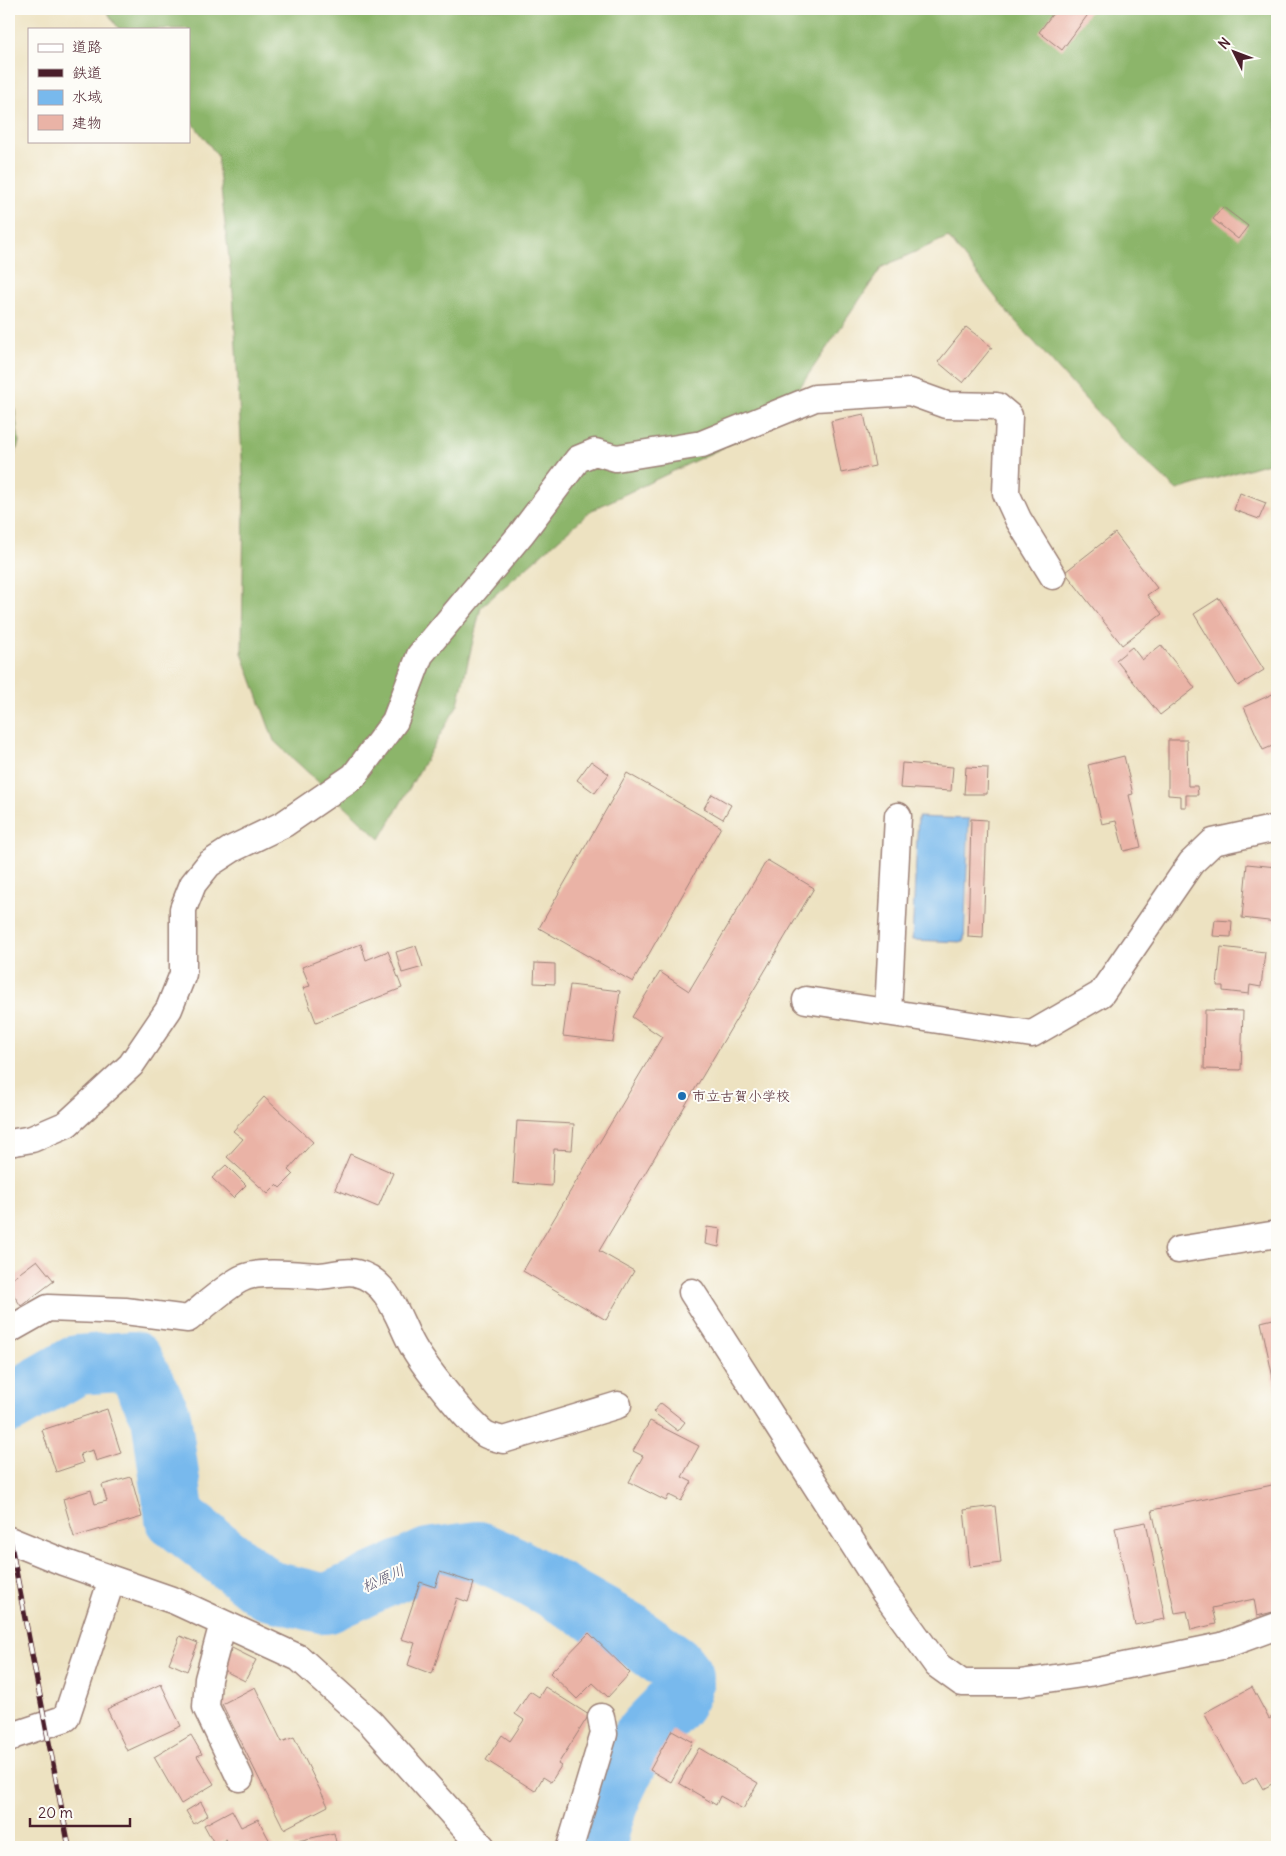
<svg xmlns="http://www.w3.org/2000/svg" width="1286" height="1856" viewBox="0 0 1286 1856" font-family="Delius,'Klee One',sans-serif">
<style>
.forest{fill:#8cb56b;stroke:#6b6a4b}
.water{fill:#78b9ed;stroke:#616c8c}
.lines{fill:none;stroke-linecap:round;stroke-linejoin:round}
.river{stroke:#78b9ed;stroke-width:60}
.building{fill:#eab3a6}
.minor-casing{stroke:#9c8076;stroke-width:29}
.minor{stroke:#fff;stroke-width:26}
.rail-casing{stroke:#4a1f2b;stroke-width:5.5}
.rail{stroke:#fdfcf7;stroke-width:4;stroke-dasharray:11;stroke-linecap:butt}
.poi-dot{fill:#1f6fb2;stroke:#fdfcf7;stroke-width:2}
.labels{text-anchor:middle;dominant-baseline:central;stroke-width:4;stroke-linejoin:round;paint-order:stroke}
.poi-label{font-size:14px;fill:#4a1f2b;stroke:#fdfcf7;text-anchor:start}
.water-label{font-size:15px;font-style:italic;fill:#5a556f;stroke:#fdfcf7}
</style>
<rect width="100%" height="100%" fill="#fdfcf7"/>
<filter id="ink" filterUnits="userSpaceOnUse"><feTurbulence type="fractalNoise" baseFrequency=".02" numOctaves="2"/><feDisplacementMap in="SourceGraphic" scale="10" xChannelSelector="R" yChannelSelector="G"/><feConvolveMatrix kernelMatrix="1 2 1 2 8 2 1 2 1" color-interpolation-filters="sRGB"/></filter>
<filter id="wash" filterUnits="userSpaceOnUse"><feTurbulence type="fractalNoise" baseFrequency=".0096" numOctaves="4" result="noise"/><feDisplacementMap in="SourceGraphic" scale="20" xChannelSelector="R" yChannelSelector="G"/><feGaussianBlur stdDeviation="1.12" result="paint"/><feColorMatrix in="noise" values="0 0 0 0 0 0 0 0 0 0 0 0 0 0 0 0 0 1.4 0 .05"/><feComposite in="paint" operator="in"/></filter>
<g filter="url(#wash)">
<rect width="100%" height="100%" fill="#ede2c1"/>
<path class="forest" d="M105,9H1277V452L1268,463L1177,490L1123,441L1009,314L948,237L882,267L776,422L592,510L481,607L458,704L380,839L274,741L242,653L244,494L233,293L217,155L189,118V29H119Z
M9,377L11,380L19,442L9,473Z"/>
<path class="water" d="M918,817L969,819L964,942L912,940Z"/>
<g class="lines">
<path class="river" d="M9,1404L77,1365L133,1361L161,1416L175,1518L267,1590L326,1604L428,1558L478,1551L511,1565L629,1632L674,1664L684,1677C683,1704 657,1717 642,1738C622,1769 601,1811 597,1847"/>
</g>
<g id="blocks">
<path class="building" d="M1056,9H1092L1062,50L1039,32Z
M1223,207L1248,226L1238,239L1213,219Z
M966,327L992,347L963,383L938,362Z
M864,414L875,466L841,473L831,421Z
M1240,493L1266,503L1259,519L1234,510Z
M1115,533L1157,588L1147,595L1162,614L1122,645L1065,572Z
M1219,598L1264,670L1238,686L1194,614Z
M1161,645L1195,688L1160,715L1116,660L1132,647L1142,660Z
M1277,692V744L1263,750L1244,707Z
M1168,740H1187L1188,786H1197L1198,795H1186V807H1181V796L1168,795Z
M1124,756L1133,794L1129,795L1141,847L1124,851L1116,821L1102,824L1088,765Z
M591,761L609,774L595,793L577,780Z
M902,763L953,767L951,791L900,788Z
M966,767L988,768L987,794H964Z
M627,773L721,827L633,982L539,928Z
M712,794L731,805L723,819L704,808Z
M971,819L987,820L983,938L968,937Z
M767,860L814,888L599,1251L634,1271L606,1320L523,1271L662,1037L632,1017L660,972L689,991Z
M1247,864L1277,867V922L1242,918Z
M1215,920L1232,921L1231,937L1213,936Z
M361,944L366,960L388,951L402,988L316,1022L303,988L310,986L302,967Z
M416,946L423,967L402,973L396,952Z
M1221,947L1265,952L1261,987L1250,985L1249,994L1223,991V986H1217Z
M535,963L555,964V984L534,983Z
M570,985L620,991L613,1042L563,1036Z
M1205,1010L1243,1011L1241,1070L1204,1069Z
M264,1097L313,1142L288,1170L293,1175L280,1188L277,1185L268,1194L227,1157L243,1139L233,1131Z
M517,1121L574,1124L572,1150L554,1149L552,1186L513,1183Z
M350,1154L393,1173L378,1207L335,1189Z
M226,1165L246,1185L233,1198L212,1178Z
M707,1227L721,1229L719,1247L705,1244Z
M37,1260L54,1281L21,1306L9,1288V1281Z
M1277,1318V1392H1276L1261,1322Z
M661,1403L685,1422L678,1431L653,1412Z
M107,1409L121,1453L96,1461L93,1450L80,1454L83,1463L56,1472L42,1430Z
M650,1421L699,1446L682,1477L692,1482L681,1501L669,1495L666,1501L629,1482L643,1456L633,1451Z
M131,1477L142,1517L74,1537L63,1499L91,1490L95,1504L107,1501L102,1485Z
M1277,1484V1611L1257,1616L1254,1599L1212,1608L1216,1624L1191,1630L1187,1611L1175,1613L1152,1510Z
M995,1506L1001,1563L970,1567L964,1510Z
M1146,1522L1165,1619L1135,1625L1115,1528Z
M440,1572L474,1583L468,1602L457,1598L432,1674L408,1665L415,1643L401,1639L420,1582L435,1587Z
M589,1633L630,1673L608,1697L593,1683L577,1699L550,1673Z
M180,1636L198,1643L187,1671L169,1663Z
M232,1648L256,1660L245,1681L221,1669Z
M161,1684L181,1726L127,1751L107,1709Z
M255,1687L282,1742L294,1737L328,1806L284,1829L222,1704Z
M545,1687L589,1715L558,1764L561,1766L551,1782L543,1777L535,1791L486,1760L502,1735L510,1741L524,1720L515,1714L530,1691L539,1697Z
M1252,1687L1269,1719L1277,1714V1781L1263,1789L1256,1777L1243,1785L1204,1713Z
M672,1730L693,1742L671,1782L650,1770Z
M191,1735L202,1754L197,1756L214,1784L181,1804L154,1757Z
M699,1748L758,1783L743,1809L720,1796L716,1805L679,1783Z
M201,1802L208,1815L194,1824L186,1811Z
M232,1810L241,1827L258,1819L273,1847H230L226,1839L215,1845L204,1825Z
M334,1833L337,1847H294L293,1842Z"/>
</g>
</g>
<g filter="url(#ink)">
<use href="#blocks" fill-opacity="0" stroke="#9c8076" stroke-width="1"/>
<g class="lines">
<g class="minor-casing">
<path id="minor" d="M806,1000L1032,1034L1101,994L1191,863L1213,842L1277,828
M888,1012L898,816
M9,1143L32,1139L67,1124L131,1065L169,1009L183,974V909L193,884L209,864L232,849L284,824L354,776L395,721L420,655L522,533L578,459L595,452L616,458L702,444L815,398L910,392L946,405L997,406L1009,416L1006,493L1018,519L1053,576
M1178,1250L1277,1234
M692,1292L884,1592L937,1665L962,1683H1020L1089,1673L1222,1646L1277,1626
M9,1330L48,1308L125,1311L188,1319C201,1309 230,1283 243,1278C260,1270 299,1275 319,1276C331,1276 344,1270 356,1273C388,1280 398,1318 411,1343C422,1364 466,1420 485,1434C490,1437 497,1438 503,1440L618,1405
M9,1540L63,1562L175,1601L299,1658L370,1722L482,1847
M223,1623L208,1679L206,1707L240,1778
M9,1739L12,1736L66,1718L112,1579
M570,1847L604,1734L601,1717"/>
</g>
<use href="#minor" class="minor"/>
<g class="rail-casing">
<path id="rail" d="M9,1535L69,1847"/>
</g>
<use href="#rail" class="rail"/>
</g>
</g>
<circle class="poi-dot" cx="682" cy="1096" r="5"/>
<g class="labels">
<g class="poi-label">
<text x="692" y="1096">市立古賀小学校</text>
</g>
<g class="water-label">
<text transform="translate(383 1578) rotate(-24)">松原川</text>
</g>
</g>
<rect width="1286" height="1856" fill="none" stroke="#fdfcf7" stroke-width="30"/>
<rect x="28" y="28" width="162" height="115" fill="#fdfcf7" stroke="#b5a4a5"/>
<rect x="38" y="44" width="25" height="8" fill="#ffffff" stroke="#b5a4a5"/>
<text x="72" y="52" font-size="15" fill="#4a1f2b">道路</text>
<rect x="38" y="69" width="25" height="8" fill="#4a1f2b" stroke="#b5a4a5"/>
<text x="72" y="78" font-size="15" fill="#4a1f2b">鉄道</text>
<rect x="38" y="90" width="25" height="15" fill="#78b9ed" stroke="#b5a4a5"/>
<text x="72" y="102" font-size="15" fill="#4a1f2b">水域</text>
<rect x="38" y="115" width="25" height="15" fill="#eab3a6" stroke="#b5a4a5"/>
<text x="72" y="128" font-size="15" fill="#4a1f2b">建物</text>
<g transform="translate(1234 52) rotate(312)" stroke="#fdfcf7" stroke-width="4" paint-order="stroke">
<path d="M0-4L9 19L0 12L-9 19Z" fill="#4a1f2b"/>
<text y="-8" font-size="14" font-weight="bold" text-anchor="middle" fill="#4a1f2b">N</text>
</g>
<path d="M30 1818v8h100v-8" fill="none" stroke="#4a1f2b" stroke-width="2.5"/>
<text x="38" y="1818" font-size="15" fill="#4a1f2b" stroke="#fdfcf7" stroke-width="4" paint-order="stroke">20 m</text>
</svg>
